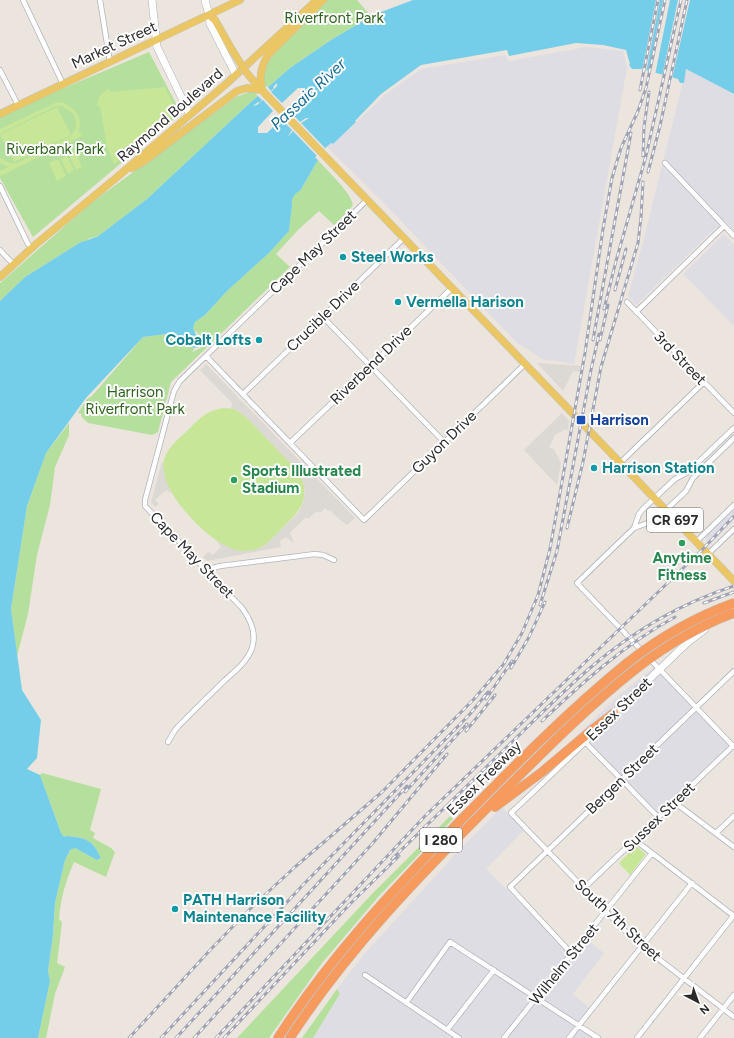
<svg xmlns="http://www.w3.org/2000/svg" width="734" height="1038" viewBox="0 0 734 1038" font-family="Figtree,sans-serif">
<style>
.industrial{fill:#dfdde4}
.green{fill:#b5df9c}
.pitch{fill:#c8e698}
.plaza{fill:#dcd8d4}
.water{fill:#75cee9}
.pier{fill:#ece5dd}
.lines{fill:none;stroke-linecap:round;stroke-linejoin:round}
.street-casing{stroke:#b0b4bd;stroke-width:6}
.secondary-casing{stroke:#b0b4bd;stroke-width:8}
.primary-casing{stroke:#c3c3c3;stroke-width:8}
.highway-casing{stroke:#c3c3c3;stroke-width:10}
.street{stroke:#fff;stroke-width:4.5}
.secondary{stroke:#fff;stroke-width:7}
.primary{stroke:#eac664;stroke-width:7}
.highway{stroke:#f69a5d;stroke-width:9}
.rail-casing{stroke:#a0a3b4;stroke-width:3}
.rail{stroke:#fff;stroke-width:1.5;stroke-dasharray:4.5;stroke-linecap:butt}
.primary-bridge-casing{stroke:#c3c3c3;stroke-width:8;stroke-linecap:butt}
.highway-bridge-casing{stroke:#c3c3c3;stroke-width:10;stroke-linecap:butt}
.primary-bridge{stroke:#eac664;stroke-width:7}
.highway-bridge{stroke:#f69a5d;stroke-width:9}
.culture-dot{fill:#0f9aa8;stroke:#fff;stroke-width:1.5}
.transit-dot{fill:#1a4fb4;stroke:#fff;stroke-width:1.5}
.leisure-dot{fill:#2e9e5b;stroke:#fff;stroke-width:1.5}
.labels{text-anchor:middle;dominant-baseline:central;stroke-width:4;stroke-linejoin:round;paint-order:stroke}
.shield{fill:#fff;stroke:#6a6a6a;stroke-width:1}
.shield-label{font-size:14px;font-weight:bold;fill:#2a2a2a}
.park-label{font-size:15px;fill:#2f641e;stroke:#fff}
.street-label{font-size:15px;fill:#2a2a2a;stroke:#fff}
.culture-label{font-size:15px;font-weight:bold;fill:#0d838f;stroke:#fff;text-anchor:start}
.transit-label{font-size:15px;font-weight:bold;fill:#164399;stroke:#fff;text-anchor:start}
.leisure-label{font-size:15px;font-weight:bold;fill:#27864d;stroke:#fff;text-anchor:start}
.water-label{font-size:16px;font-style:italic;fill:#146d95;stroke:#fff}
</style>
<rect width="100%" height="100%" fill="#ece5dd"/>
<path class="industrial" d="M586,47L623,51L627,68L574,364L542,359L516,342L384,203L327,147L331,143L333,144L386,94L421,69L505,55L509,61Z
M686,69L734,94V230L724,220L636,305L628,296L643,242Z
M724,234L734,245V326L683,274Z
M734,508V521L710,544L704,537Z
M654,667L731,747L656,818L576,736L619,695Z
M502,807L525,829L486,869L573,954L585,938L604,953L573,994L592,1010L579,1027L595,1038H313L340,995L337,989L366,952L460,849Z"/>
<path class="green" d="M327,0H357L371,16L331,40L290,68L251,102L147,199L97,237L90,238L86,241L81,242L25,277L0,301V283L91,203L236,97L249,92L264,78C264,68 268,62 274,54Z
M149,52L181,113L33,237L0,178V115Z
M318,160C327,171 351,192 353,205L349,210L334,225L319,211L298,230L276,254L290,267L171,382L158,432L152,435L88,423L81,416L82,413L81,414L78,413L87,399L92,396L143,337L167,334L194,348L193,352L202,347L205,341L196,331L195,333L193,328L195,322L205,315L227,291L269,253L289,231L292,206L291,202L295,193L300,191Z
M69,423V435L55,467L50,505L37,555L28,614L17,656L11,609L27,506L46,453Z
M42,773L101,789L90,830L95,833L93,838L111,848L115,852L106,877L74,862C65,883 61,897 59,919L62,922L57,963L65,967L55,994L46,1038H38L50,981L48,971L53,935L55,903L65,860L70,850L75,848L97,860L101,858C92,839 87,838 66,836L64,837L61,833L40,775Z
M450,816L453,819L379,896L322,963L269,1038H237L372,894Z
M337,989L340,994L313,1038H302Z"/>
<path class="pitch" d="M165,87L175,108V114L114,164L107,146L100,106H97L99,97L108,88L111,92Z
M62,102C75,108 84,118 78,132H80L82,136L0,176V171L8,167L0,163V158L10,163H17L69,137C77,131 77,123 74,114L62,106H56L3,132L1,134L57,107L71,135L14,162L0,134V129L55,103Z
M76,152L82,167L76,170L69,155Z
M67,156L74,170L68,174L61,159Z
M58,159L66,176L57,181L49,163Z
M223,408L235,409L246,417L299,472C309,492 305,506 289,521C279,532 267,548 252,551C245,552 237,552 231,549C207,539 160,492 163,464C165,450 176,441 186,432C198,420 205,411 223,408Z
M636,846L646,854L630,875L619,863Z"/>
<path class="plaza" d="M537,363L582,366L581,372L573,371L563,391Z
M206,364L355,518L347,525L338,518L330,510L328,511L325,508L320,513L317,511L308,519L306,517L290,533L294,542H292L286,537L280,541L281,547L207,561L203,557L207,553L209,552L213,555L221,547L218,543L219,542L232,549L240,551L254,550L264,546L298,513L303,503L305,493L303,482L299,472L246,417L235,409H231L232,403L200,370Z
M562,413L569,421L568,431L566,429L564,430L555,435L549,448L554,449L561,463L557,485L524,450Z
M162,462L163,463L165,478L171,492L170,493L166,490L155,500L159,504L155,507L151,502Z"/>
<path class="water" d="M413,0H734V94L686,69L684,83H680L678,79L642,69H632L629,65L630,64L626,50L603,45L576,43L509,56L507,50L421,65L381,94L355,121L356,122L333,144L331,143L315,157L318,160L300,191C294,193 291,200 292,206L289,231L269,253L227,291L205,315L195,322L193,328L195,333L202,341L199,347L194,348L167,334L143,337L86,398L46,453L27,506L11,609L22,690L41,720L37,758L27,769L40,775L61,833L64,837L66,836C87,838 92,839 101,858L97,860L75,848L70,850L65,860L55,903L53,935L48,971L50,981L38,1038H0V301L25,277L81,242C87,241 91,238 97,237L147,199L251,102L290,68L331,40L373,15Z"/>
<path class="pier" d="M656,0H660L646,72L642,71Z
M663,0H670L655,75L648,73Z
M678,0H690L672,79L662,77Z
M277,83V86L271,92L282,103L298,88H305V96L290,111L300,122L306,118H309L301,123L325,148L317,156L293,131L287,138L292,130L281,119L267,133H258V127L273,111L263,100L257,105L253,106L258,102L259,103L262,100L256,94L267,86L271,91L274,88L273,87Z"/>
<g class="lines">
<g class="street-casing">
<path id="street" d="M23,0L63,84
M100,0L110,62
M0,70L18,105
M665,163L734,236
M0,186L28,244L32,248
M0,250L14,265
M627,302L734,413
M636,312L724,226
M323,317L444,442
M206,356L364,520L525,364
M243,394L404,238
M734,438L693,478L686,491L666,510L650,522L634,528L577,583L734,747
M290,443L452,288
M621,462L704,382
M634,528L639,514L643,509L675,479L688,472L734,428
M696,542L734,505
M708,554L734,529
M206,570L220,566L315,554L323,555L334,560
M594,734L511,813L622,928L642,946L734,1017
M168,742L175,730C191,713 208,697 224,681C234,672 248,661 252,648C257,633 251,620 242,608L145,506V500L174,391L180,381L367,200
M585,742L658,817
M674,802L734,847
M716,833L734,816
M635,840L734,916
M583,889L734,745
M572,954L510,887L734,671
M365,975L459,1038
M406,1003L450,942L598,1038
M447,1030L494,970
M504,1038L652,853
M569,1038L692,883
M637,1038L734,915
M700,1038L734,995"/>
</g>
<g class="secondary-casing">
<path id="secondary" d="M152,0L157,47L190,115
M205,0L209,15L210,24L236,75
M614,713L687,643L705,629"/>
</g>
<g class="primary-casing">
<path id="primary" d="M209,15L215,20L232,50
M246,72L257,85L297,127L734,581
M262,90C259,76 261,67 268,55L323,0
M0,114L240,0
M132,168L143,162L237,91L247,88L262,90
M0,277L35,245L116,178L226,84L317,0"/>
</g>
<g class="highway-casing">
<path id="highway" d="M495,807L542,772L593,729L614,713
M278,1038C329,958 394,889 460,821C514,766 568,711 627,663
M290,1038C347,950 421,874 495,800C541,754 586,708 637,668"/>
</g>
<use href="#street" class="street"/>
<use href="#secondary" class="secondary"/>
<use href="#primary" class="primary"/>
<use href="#highway" class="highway"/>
<g class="rail-casing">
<path id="rail" d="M640,90L658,0
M643,156L644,127L649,92
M648,172L660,126L687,0
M615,290L626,249
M604,309L616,261L646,156L681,0
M593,340L631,133
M600,340L608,305
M567,528L583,462L601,367L638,243L641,217L643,182
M704,603L734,592
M540,605L557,551L591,370L599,334
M511,668L529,637L545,602
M486,699L512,661
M542,721C583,682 625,644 675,617
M466,731L495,695
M405,792L467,724
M392,859C432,820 472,781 511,743C537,718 563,691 590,668C632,632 682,603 734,586
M129,1038L213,947L255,904L295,867L382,792L474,699L503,665L522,633L538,595L550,549L585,353L603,229L612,178L621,148L638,111L646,88L665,0
M161,1038L301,887L470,714L488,692
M176,1038L407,786
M194,1038L372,844L447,754
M216,1038L426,815L703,549L734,516
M224,1038L350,904L399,856"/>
</g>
<use href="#rail" class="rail"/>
<g class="primary-bridge-casing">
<path id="primary-bridge" d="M232,50L246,72"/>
</g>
<g class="highway-bridge-casing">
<path id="highway-bridge" d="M627,663C660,637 695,617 734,603
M637,668C667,645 699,626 734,613"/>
</g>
<use href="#primary-bridge" class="primary-bridge"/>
<use href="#highway-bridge" class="highway-bridge"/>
</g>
<g class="culture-dot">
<circle cx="343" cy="257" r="4"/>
<circle cx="398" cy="302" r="4"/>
<circle cx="259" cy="340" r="4"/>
<circle cx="594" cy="468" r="4"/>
<circle cx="175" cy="909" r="4"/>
</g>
<rect class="transit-dot" x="576" y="415" width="10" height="10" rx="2"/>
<g class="leisure-dot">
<circle cx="234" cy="480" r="4"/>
<circle cx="682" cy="543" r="4"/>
</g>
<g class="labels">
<g class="shield">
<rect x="647" y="508" width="56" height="24" rx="3"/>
<rect x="420" y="828" width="42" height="24" rx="3"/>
</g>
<g class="shield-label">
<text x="675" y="520">CR 697</text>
<text x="441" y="840">I 280</text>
</g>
<g class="park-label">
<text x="334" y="18">Riverfront Park</text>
<text x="55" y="149">Riverbank Park</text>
<text x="135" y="392">Harrison<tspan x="135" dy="17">Riverfront Park</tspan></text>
</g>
<g class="street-label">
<text transform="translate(114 45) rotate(-25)">Market Street</text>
<text transform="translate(170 115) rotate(-41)">Raymond Boulevard</text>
<text transform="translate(313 252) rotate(-44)">Cape May Street</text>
<text transform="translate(323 316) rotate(-44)">Crucible Drive</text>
<text transform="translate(680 358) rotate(46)">3rd Street</text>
<text transform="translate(371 365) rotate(-44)">Riverbend Drive</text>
<text transform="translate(444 442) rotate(-44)">Guyon Drive</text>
<text transform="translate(192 555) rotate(46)">Cape May Street</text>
<text transform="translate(619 709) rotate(-44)">Essex Street</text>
<text transform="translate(484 778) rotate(-45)">Essex Freeway</text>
<text transform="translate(622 779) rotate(-44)">Bergen Street</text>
<text transform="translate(659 817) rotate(-44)">Sussex Street</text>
<text transform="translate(618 920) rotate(43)">South 7th Street</text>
<text transform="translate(564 964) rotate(-51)">Wilhelm Street</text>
</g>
<g class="culture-label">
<text x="351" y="257">Steel Works</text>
<text x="406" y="302">Vermella Harison</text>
<text x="251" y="340" text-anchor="end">Cobalt Lofts</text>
<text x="602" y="468">Harrison Station</text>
<text x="183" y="900">PATH Harrison<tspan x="183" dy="17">Maintenance Facility</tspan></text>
</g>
<g class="transit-label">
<text x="590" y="420">Harrison</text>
</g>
<g class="leisure-label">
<text x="242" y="471">Sports Illustrated<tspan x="242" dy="17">Stadium</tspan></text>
<text x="682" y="558" text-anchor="middle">Anytime<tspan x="682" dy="17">Fitness</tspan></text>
</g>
<g class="water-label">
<text transform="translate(308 94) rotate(-43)">Passaic River</text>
</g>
</g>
<g transform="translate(698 1002) rotate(139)" stroke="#ffffff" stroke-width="3" paint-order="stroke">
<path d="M0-3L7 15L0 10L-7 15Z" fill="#2a2a2a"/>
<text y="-6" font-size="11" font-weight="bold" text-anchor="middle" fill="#2a2a2a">N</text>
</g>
</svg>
